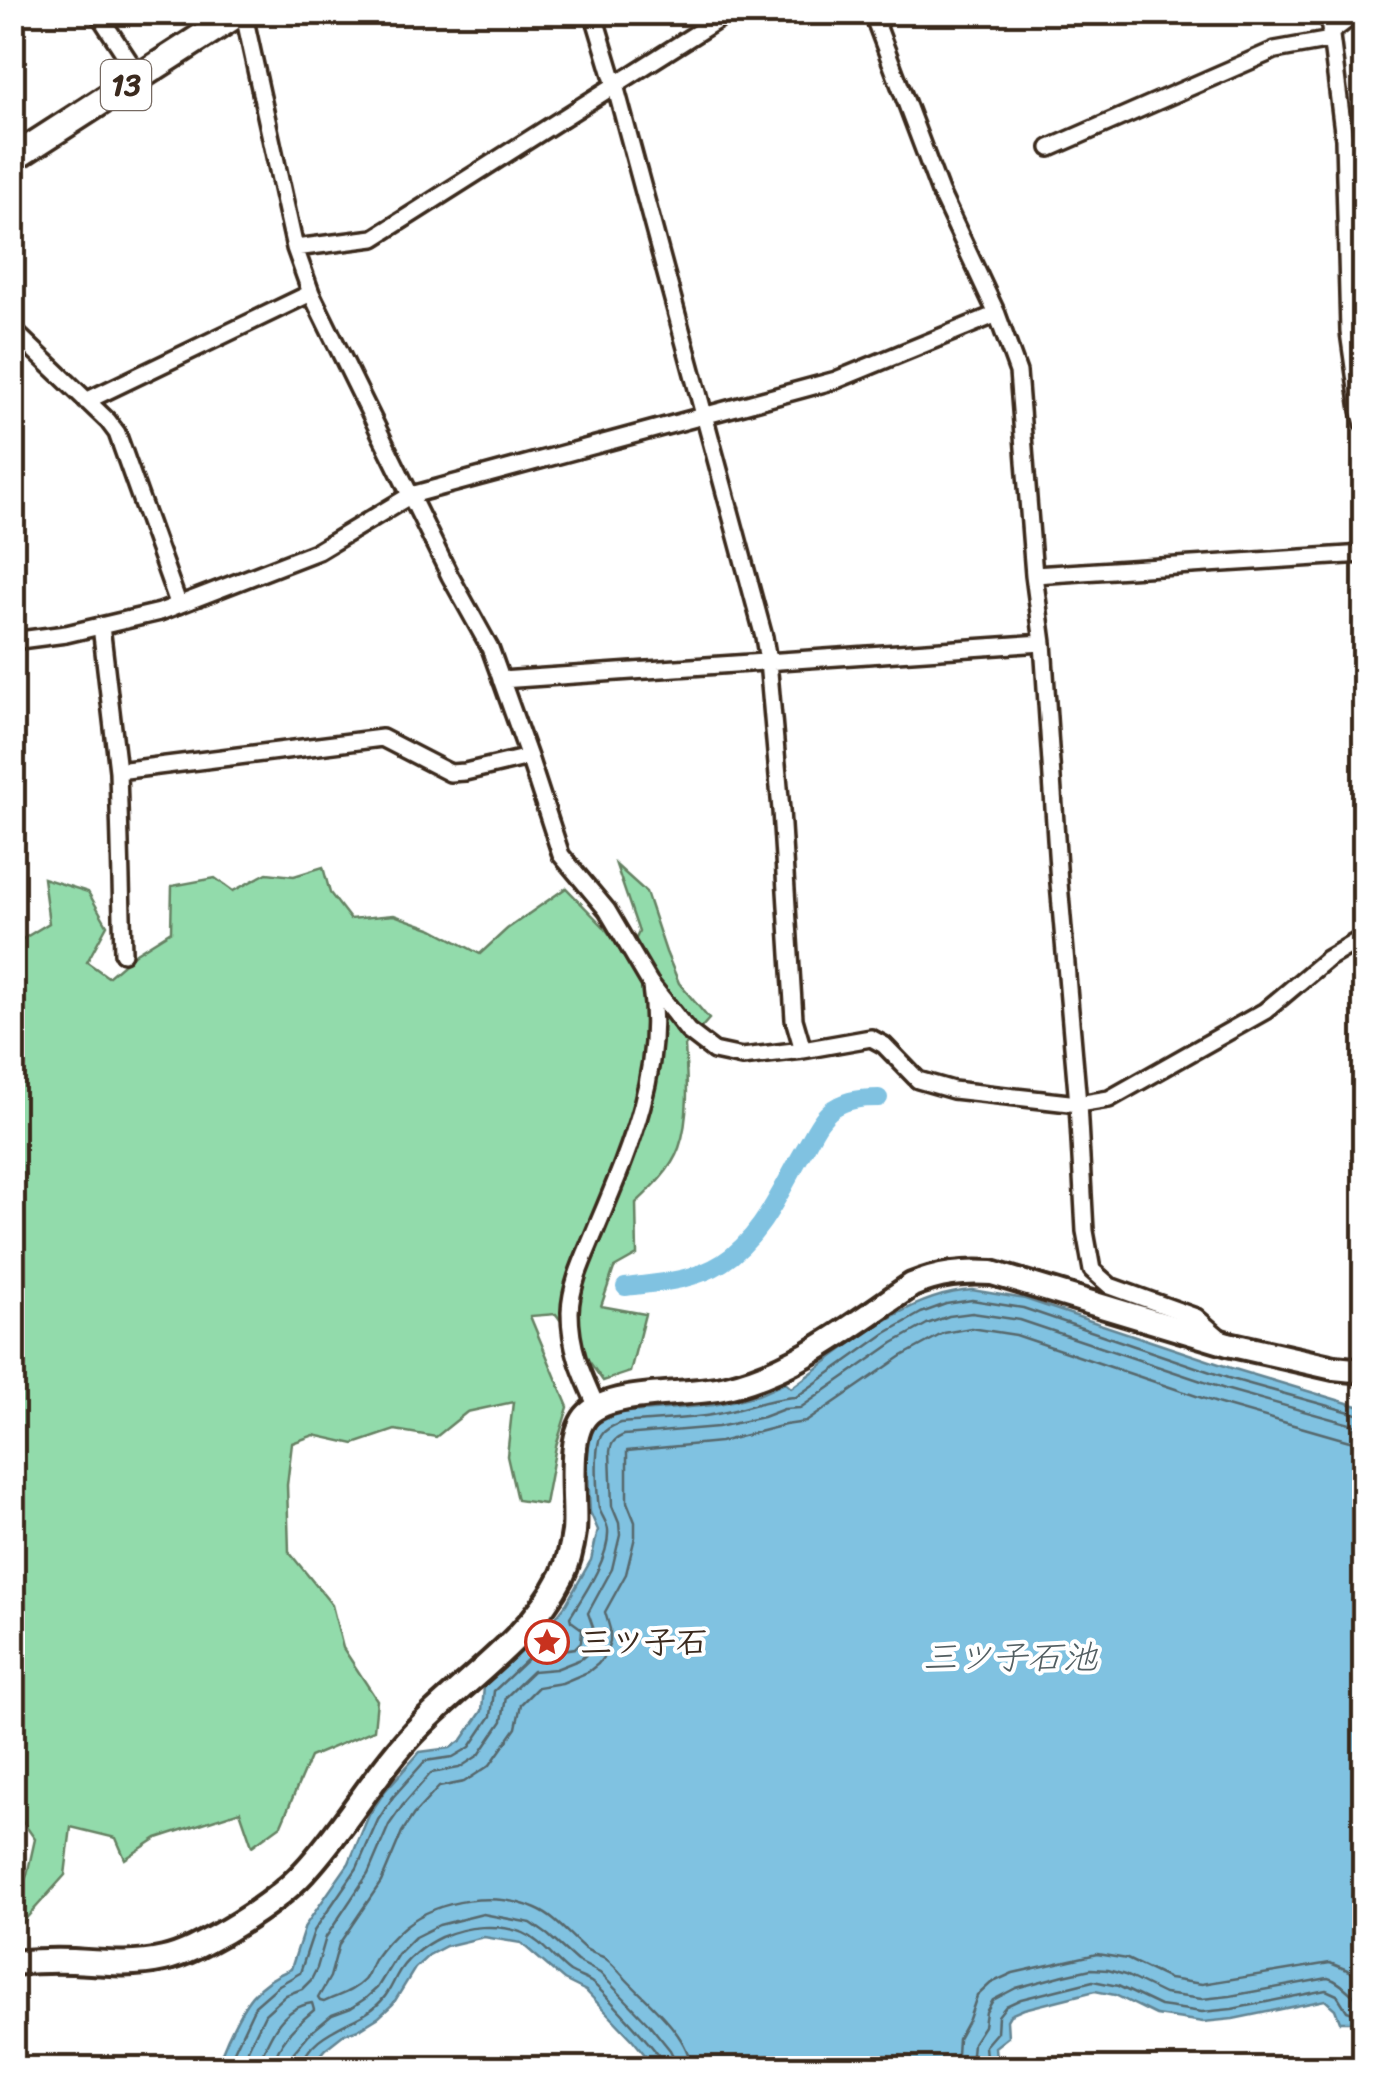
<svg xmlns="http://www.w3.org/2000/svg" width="1377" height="2081" viewBox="0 0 1377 2081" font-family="Sriracha,'Klee One',sans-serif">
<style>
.green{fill:#92dbab;stroke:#668264;stroke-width:2.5}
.water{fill:#80c2e1;stroke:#648593;stroke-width:2.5}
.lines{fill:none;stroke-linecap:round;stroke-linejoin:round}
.shore{stroke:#57676c;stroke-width:2.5}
.canal{stroke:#80c2e1;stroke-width:18}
.street-casing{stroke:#3b2a1e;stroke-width:22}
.secondary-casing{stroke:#3b2a1e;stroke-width:30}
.primary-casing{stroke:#3b2a1e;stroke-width:32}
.street{stroke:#fff;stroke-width:15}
.secondary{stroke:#fff;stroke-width:22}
.primary{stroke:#fff;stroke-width:25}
.labels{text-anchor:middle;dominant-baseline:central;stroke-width:8;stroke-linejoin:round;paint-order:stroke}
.shield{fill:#fff;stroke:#766a62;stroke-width:2.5}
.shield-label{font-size:30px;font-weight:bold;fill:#3b2a1e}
.poi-label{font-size:32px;font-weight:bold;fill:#3b2a1e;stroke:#fff;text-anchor:start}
.water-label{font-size:35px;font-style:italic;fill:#535f62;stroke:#fff}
</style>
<rect width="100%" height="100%" fill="#fff"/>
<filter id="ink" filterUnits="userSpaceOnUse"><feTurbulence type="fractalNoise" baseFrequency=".01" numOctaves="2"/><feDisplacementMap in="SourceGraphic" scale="20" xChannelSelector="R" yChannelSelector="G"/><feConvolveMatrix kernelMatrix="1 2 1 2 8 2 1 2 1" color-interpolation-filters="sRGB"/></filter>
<g filter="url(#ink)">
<path class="green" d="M616,865L646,892L666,952L679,983L709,1019L685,1046C687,1077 690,1118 679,1148C671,1170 653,1187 636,1203L637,1255L614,1268L601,1306L645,1314L630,1372L603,1381L556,1314L530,1316L568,1407L556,1446L545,1504L517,1500L507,1456L513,1402L467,1412L436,1437L395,1430L354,1444L314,1435L292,1443L287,1485L289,1552L332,1605L343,1648L377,1700L374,1730L310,1757L281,1825L252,1846L240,1811L157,1838L125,1859L116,1838L71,1827L65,1875L13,1933L12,1913L27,1875L35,1839L20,1818L12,1821V934L21,940L49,923L43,878L88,892L107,925L87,962L108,977L136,953L171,931L172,886L215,878L233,891L267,873L294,876L323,867L330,893L350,919L394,915L433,929L480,954L507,929L566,888L604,927L627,957L639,932Z"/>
<path class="water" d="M972,1290L1025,1299L1231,1368L1364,1408V2028L1354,2022H1340L1335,2009L1325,2000L1233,2019L1203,2022L1156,2015L1115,1995L1095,1991L1024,2009L1010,2015L1007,2020L1008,2037L995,2047L997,2068H656L632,2039L586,1991L564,1980L521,1943L484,1937L446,1946L429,1955L415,1968L393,2004L379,2017L361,2028L344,2034L325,2049L309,2068H216C219,2058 224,2048 228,2038C244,2004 254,1984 291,1969L305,1926L349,1863L369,1815L385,1791L420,1752L450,1748L462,1740L482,1711L484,1686L550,1625L566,1604L591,1560L598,1530L590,1512L587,1452L588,1440L597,1424L617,1413L714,1405L758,1395L785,1383L791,1388C846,1349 903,1295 972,1290Z"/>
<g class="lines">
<path class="shore" d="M226,2068L255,2006L279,1985L300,1973L314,1931L357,1868L378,1820L393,1797L425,1761L453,1757L470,1747L491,1716L494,1691L530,1657L551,1658L562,1650L575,1648L581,1642L582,1629L571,1621L570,1617C584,1595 610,1557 608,1530C607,1522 601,1515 599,1508C597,1494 594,1447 601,1436C605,1429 613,1426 620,1423C653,1420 686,1420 717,1414C744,1409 770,1398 796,1397L886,1333L921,1313L946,1304L972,1300L1023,1308L1228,1378L1364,1416
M239,2068L265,2014L286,1995L302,1989L311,1980L317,1968L326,1937L368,1874L389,1825L403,1805L431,1773L459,1768L479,1755L502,1721L506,1697L533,1671L556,1669L581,1659L588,1653L594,1644L595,1633L588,1613L612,1569L620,1535L619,1523L612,1506L610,1452C611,1442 615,1439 624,1435L718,1427L763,1417L784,1409L800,1408L893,1343L927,1324L949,1316L972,1313L1020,1320L1225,1389L1364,1428
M256,2068C269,2040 278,2009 312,2003L314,2010C295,2026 276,2042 274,2068
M289,2068L293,2053L309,2034L332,2015L351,2008L366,1998L377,1988L398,1954L415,1937L439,1925L483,1914L531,1923L548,1935L577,1961L600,1973L649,2024L670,2050L674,2058L676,2068
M302,2068C305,2037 346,2026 368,2012C383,2002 389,1992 396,1977C405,1959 424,1945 441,1937C467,1926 497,1923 523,1933C542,1941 554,1960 570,1972C577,1976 584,1978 591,1982C600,1988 659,2052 662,2061C663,2063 663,2066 663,2068
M691,2068C689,2034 647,2002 625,1978C618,1971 612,1962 603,1957C596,1954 589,1952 583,1947C568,1934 555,1917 536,1909C495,1891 440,1899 405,1926C393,1936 383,1947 374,1960C370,1967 369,1974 364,1980C353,1992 338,1995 324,2002L320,2001L318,1998L330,1977L339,1944L381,1882L402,1832L414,1814L439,1787L464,1782L490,1765L516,1728L521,1704L538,1687L562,1683L588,1672L598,1664L605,1655L610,1641V1629L605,1612L626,1574L635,1537V1522L627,1502V1451L720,1442L785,1425L806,1422L902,1356L944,1333L971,1328L1016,1335L1220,1404L1353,1442L1364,1443
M959,2068L957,2055L958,2039L969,2019L977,1996L991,1983L1013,1973L1097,1954L1127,1959L1169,1979L1202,1984L1330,1963L1350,1971L1364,1986
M974,2068L972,2054L973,2043L984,2026L986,2012L993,2000L1016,1988L1064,1975L1091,1969L1108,1970L1125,1975L1164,1994L1202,1999L1230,1996L1328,1978C1344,1982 1350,1997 1364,2002
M987,2068L985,2046L997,2032L998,2016L1006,2006L1021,1999L1093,1981L1118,1986L1160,2006L1202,2012L1232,2009L1326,1990L1337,1995L1347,2011L1364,2017"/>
<path class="canal" d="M625,1287C657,1283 694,1281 722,1263C764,1236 782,1186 807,1145C814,1132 821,1117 834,1108C848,1099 863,1098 879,1098"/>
<g class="street-casing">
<path id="street" d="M97,12L139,76
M593,12L615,85L764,637L768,661L781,810L794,1019L803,1050
M872,12L940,192L997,314L1018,372L1034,575L1043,643L1059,883L1078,1104L1085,1231L1092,1270L1110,1286L1196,1317L1220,1338
M1328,12L1344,139L1349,332L1360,410L1364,424
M239,13L246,24L295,248L311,293L450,576L490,648L529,757L561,855L607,910L650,983L688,1031L714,1051L742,1057L803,1050L871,1038L884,1045L918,1080L953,1090L1078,1104L1109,1099L1265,1011L1327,959L1364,937
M1330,33L1358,12
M1050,148L1275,50L1331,40
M295,248L374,238L730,12
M12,329L108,421L117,433L178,603
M86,401L311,293
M1034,575L1364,554
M101,626L118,771L123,953
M12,641L66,634L160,612L318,551L411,495L836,380L997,314
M501,680L1043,643
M118,771L382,738L450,773L465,772L529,757
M597,1407C582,1374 570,1349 570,1312C571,1281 587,1252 598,1224C629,1150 664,1070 651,987"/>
</g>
<g class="secondary-casing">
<path id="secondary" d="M12,1963C33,1961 53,1960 73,1961C104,1963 134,1966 164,1959C186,1954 206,1942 226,1931C253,1915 282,1896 304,1872C347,1826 377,1768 422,1724C469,1677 531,1637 562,1576C569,1562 572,1547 574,1532C577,1501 565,1436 588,1414C612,1390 691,1396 727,1387C796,1371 854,1324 912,1285C939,1274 963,1271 992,1273L1228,1344L1334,1368L1364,1371"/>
</g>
<g class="primary-casing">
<path id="primary" d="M12,159L240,12"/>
</g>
<use href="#street" class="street"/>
<use href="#secondary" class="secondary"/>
<use href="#primary" class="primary"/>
</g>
</g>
<defs>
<g id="sight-ring" transform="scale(2.25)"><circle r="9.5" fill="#fff" stroke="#c8321e" stroke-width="1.5"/><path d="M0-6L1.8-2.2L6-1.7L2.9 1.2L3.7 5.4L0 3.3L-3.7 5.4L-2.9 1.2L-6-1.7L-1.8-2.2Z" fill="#c8321e"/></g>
</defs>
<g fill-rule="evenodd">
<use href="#sight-ring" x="547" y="1642"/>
</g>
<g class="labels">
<rect class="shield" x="101" y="60" width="50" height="50" rx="8"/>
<g class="shield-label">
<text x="126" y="85">13</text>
</g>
<g class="poi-label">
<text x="580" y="1642">三ツ子石</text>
</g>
<g class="water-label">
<text x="1010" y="1657">三ツ子石池</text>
</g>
</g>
<rect width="1377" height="2081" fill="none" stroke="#fff" stroke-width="50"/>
<rect x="25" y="25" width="1327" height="2031" fill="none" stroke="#3b2a1e" stroke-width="4" filter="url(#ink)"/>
</svg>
